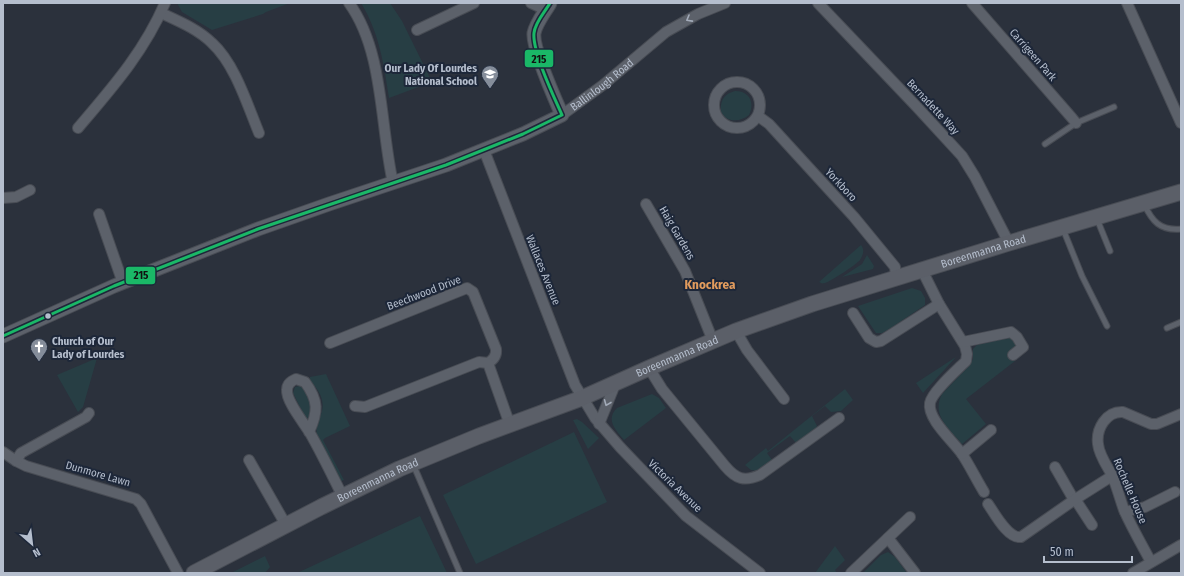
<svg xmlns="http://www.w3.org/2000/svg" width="1184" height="576" viewBox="0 0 1184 576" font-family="'Fira Sans Condensed',sans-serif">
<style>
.green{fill:#273e44}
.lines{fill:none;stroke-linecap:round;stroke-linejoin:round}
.service-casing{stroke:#484c54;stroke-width:7}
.minor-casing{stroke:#484c54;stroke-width:12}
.tertiary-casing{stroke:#484c54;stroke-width:15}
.secondary-casing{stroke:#484c54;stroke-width:17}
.service{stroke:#5c616a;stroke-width:5}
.minor{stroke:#5c616a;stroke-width:10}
.tertiary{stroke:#5c616a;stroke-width:13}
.secondary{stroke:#5b5f68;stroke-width:15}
.bus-1-casing{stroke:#1d2739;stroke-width:6}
.bus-1{stroke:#1ab867;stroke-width:3}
.oneway{stroke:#a3abb9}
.bus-dot{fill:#b5becd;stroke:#1d2739;stroke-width:1.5}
.labels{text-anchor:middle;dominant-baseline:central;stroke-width:4;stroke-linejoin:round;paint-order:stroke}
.street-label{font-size:11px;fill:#b5becd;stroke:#1d2739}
.poi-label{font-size:11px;font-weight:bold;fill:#b5becd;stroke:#1d2739;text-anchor:end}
.quarter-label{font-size:13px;font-weight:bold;fill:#e19b5d;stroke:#1d2739}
.line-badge{stroke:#1d2739;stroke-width:1.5}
.pale-badge-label{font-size:11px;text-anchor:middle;font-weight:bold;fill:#111}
</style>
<rect width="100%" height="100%" fill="#2b313c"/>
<path class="green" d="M177,3H290L266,12L263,14L212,30L182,12Z
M361,3H390L402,21L432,82L389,98C384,65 379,32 361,3Z
M735,91C750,91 755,103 749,115C741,122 726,123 721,112C720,100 724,94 735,91Z
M861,245C865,250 863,255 860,260C857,264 830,282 825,283C821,284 822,283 819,282Z
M867,255L874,266L873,269L842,277L862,264Z
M912,288L921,291L925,298V305L888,330L882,333H876L858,306Z
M1008,337L1012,338C1018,347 1016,347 1009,354L1015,361L966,399L986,424L962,444C949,429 931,415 942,394L968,367L973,359V349L977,345Z
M956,357L923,393L916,383Z
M97,358L83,407L78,412L57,375Z
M326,374L350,426L325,438L323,440L344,480L341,481C335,470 320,446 317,435C315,427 319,421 321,414C326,401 319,390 310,381V377Z
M299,386H302C310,398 314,405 308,418L306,419L293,393L295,387Z
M845,389L853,400L841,411L831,412L825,406L812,416L817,426L816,428L796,443L790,436L767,453L772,460L758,471L751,470L745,465L766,448L768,451Z
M652,394L659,398L666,408L624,440C616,430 605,420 617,408Z
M577,419L582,422L599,438L588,449L573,420Z
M574,432L607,502L476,564L443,495Z
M420,516L447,573H297Z
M835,546L845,560L835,570L837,573H815Z
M888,552L895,557L907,573H863L881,555Z
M265,556L270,567L265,573H234L233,572Z"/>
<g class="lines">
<g class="service-casing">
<path id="service" d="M1045,144L1076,123L1114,107
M1144,204C1152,221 1160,231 1181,229
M1097,219L1110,251
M1063,229L1082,276L1107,326
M1167,328L1181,322
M413,464L460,573"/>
</g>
<g class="minor-casing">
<g id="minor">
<path d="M349,3C384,51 380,126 393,183"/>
<path d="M531,3L546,10"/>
<path d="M818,3L917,107L962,156L975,177L1009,243"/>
<path d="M972,3L1072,118L1076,123"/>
<path d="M1127,3L1181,123"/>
<path d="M161,13C178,21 198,29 212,43C235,64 247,104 259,133"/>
<path d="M417,30L474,3"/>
<circle cx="737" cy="105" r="23"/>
<path id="s1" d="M562,115L603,85L666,32L698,14L725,3"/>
<path d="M758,116L769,124L854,217L895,267L896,278"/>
<path d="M78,128C112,88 144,52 165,3"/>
<path d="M484,150L575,385L595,418L620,447L686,516L760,573"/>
<path d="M3,198L16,197L30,190"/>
<path d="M646,204L685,271L713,341"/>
<path d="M99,214L123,283"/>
<path d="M922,270L939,304L965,346L967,354L966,361C957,370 932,392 930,403C927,419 954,442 962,454C970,466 976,479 984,492"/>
<path d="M853,313L869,338L876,342L881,341L939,304"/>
<path d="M736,331L747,350L784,399"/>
<path d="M963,342L1011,332L1017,337L1023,347L1013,355"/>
<path d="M330,343L467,288L473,292L496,349C497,356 493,360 488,363"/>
<path d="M649,368L662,389L725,466C736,479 744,482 760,475L839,418"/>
<path d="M355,406L365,407L479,362L488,363L510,425"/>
<path d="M599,424L616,382"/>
<path d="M309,432C318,412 319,401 305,382L296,379C291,381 287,384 287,390C286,401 304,423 310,433C322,454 332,475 343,497"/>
<path d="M3,452L16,461L26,466L136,499L141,504L178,573"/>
<path d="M962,454L991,430"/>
<path d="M249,460L286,525"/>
<path d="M16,461L21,453L86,417L89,413"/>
<path d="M1055,467L1074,500"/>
<path d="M1075,499L1092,525"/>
<path d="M988,504C995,514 1008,539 1021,537L1074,500L1112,476"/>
<path d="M1125,512L1145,507L1175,492"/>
<path d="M888,538L915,573"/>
<path d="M1151,562C1142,545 1132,528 1124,510C1120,499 1117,487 1112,475C1107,466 1099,455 1098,444C1096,429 1106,411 1123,412L1151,424H1157L1181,414"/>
<path d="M851,573L910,517"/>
<path d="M1133,573L1181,545"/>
</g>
</g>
<g class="tertiary-casing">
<path id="tertiary" d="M3,336L114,286L258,229L329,204L446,165L523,134L562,115C555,99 532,48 534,33C536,23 545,12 550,3"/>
</g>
<g class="secondary-casing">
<g id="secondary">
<path id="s2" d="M194,573L321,507L399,469L479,436L582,398L649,368L736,331L812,304L1009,243L1181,192"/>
</g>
</g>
<use href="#service" class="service"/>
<use href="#minor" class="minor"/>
<use href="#tertiary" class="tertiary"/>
<use href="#secondary" class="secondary"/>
<g class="bus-1-casing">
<path id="bus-1" d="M550,3C545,12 535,22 534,33C532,51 554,97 562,115
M3,336L114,286L258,229L446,165L523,134L562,115"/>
</g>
<use href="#bus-1" class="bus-1"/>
</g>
<defs><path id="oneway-chevron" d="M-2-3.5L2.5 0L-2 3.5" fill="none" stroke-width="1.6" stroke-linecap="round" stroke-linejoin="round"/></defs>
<g class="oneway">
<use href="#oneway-chevron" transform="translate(689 19) rotate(151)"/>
<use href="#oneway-chevron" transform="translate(607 403) rotate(112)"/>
</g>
<defs>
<g id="school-pin" transform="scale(0.9)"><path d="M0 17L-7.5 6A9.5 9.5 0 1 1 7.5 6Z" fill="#858d9a" stroke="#1d2739"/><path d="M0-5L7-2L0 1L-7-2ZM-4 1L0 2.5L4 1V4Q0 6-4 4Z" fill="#fff"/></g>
<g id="church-pin" transform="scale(0.9)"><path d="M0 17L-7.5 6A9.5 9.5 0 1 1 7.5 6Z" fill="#858d9a" stroke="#1d2739"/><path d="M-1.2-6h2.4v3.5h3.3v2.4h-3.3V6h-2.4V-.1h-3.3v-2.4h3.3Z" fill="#fff"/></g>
</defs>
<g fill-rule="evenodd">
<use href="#school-pin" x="490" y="74"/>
<use href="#church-pin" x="39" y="347"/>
</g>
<circle class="bus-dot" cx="48" cy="316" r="3.5"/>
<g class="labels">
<g class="street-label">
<text transform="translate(1033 55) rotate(49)">Carrigeen Park</text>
<text stroke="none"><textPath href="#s1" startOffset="50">Ballinlough Road</textPath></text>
<text transform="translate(933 107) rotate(47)">Bernadette Way</text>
<text transform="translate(841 185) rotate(47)">Yorkboro</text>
<text transform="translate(677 233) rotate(60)">Haig Gardens</text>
<text stroke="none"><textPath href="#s2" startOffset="854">Boreenmanna Road</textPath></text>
<text transform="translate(543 270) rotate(68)">Wallaces Avenue</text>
<text transform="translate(424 293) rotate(-21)">Beechwood Drive</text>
<text stroke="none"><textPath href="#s2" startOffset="530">Boreenmanna Road</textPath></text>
<text transform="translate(98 474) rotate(16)">Dunmore Lawn</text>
<text stroke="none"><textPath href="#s2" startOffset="206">Boreenmanna Road</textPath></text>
<text transform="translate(675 486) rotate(44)">Victoria Avenue</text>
<text transform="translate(1130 491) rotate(67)">Rochelle House</text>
</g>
<g class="poi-label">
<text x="477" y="68">Our Lady Of Lourdes<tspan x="477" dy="13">National School</tspan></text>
<text x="52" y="341" text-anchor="start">Church of Our<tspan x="52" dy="13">Lady of Lourdes</tspan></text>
</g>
<g class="quarter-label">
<text x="710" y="284">Knockrea</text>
</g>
</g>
<g class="line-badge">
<rect x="524" y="49" width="30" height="19" rx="4" fill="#1ab867"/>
<rect x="125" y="266" width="31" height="19" rx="4" fill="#1ab867"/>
</g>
<g class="pale-badge-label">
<text x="539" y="63">215</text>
<text x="141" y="279">215</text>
</g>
<rect width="1184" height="576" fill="none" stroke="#b5becd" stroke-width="8"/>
<g transform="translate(32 544) rotate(152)" stroke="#1d2739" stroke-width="3" paint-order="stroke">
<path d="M0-3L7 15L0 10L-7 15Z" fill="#b5becd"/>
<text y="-6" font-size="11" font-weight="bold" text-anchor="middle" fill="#b5becd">N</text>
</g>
<path d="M1044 556v6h88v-6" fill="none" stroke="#b5becd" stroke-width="2"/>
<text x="1050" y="556" font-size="12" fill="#b5becd" stroke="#1d2739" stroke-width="3" paint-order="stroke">50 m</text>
</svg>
